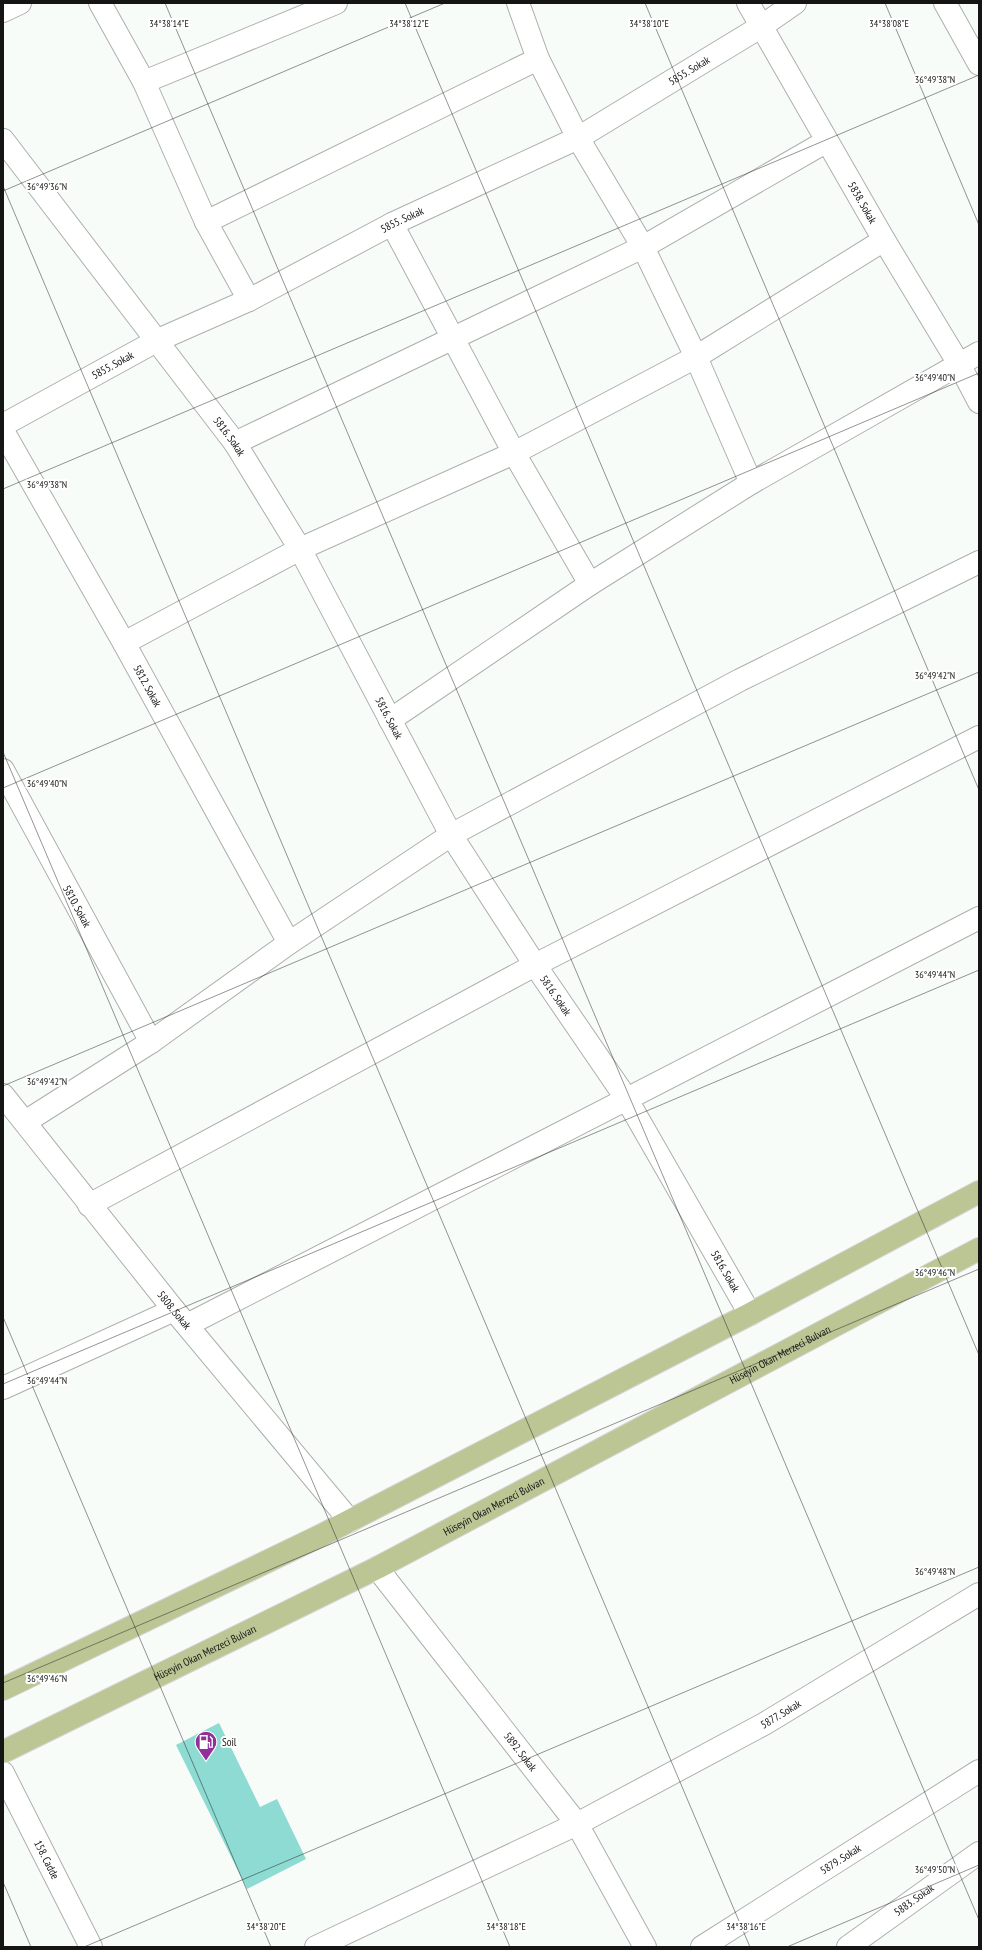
<svg xmlns="http://www.w3.org/2000/svg" width="982" height="1950" viewBox="0 0 982 1950" font-family="'PT Sans Narrow',sans-serif">
<style>
.building{fill:#8ddbd2}
.lines{fill:none;stroke-linecap:round;stroke-linejoin:round}
.street-casing{stroke:#acb0ad;stroke-width:24}
.primary-casing{stroke:#d5d5d5;stroke-width:24}
.street{stroke:#fff;stroke-width:22}
.primary{stroke:#bcc695;stroke-width:22}
.ticks{fill:none;stroke:#141514;stroke-width:1;stroke-opacity:0.45}
.labels{text-anchor:middle;dominant-baseline:central;stroke-width:4;stroke-linejoin:round;paint-order:stroke}
.street-label{font-size:11px;fill:#141514;stroke:#fff}
.poi-label{font-size:11px;fill:#141514;stroke:#fff;text-anchor:start}
.ticks-label{font-size:10px;text-anchor:middle;fill:#141514;stroke:#fff;stroke-width:4;stroke-linejoin:round;paint-order:stroke}
</style>
<rect width="100%" height="100%" fill="#f7fcf8"/>
<path class="building" d="M219,1723L260,1807L277,1799L306,1859L247,1889L176,1745Z"/>
<g class="lines">
<g class="street-casing">
<g id="street">
<path d="M100,3L144,82L206,222L249,300"/>
<path d="M518,3L538,59L578,138L643,247L696,357L751,483"/>
<path id="s1" d="M748,3L884,240L959,364L979,402"/>
<path d="M945,3L979,64"/>
<path d="M3,11L20,3"/>
<path d="M144,82L336,3"/>
<path id="s2" d="M3,140L235,443L300,549L451,835L535,965L626,1098L750,1314"/>
<path d="M206,222L538,59"/>
<path d="M392,224L514,453L590,584"/>
<path id="s3" d="M3,425L158,340L249,300L392,224L578,138L762,26L795,3"/>
<path id="s4" d="M3,431L124,643L289,943"/>
<path d="M235,443L643,247L827,141"/>
<path d="M124,643L300,549L514,453L696,357L884,240"/>
<path d="M390,720L590,584L751,483L979,353"/>
<path id="s5" d="M3,770L151,1042"/>
<path id="s6" d="M3,1095L174,1310L350,1521"/>
<path d="M25,1122L151,1042L289,943L451,835L740,680L979,562"/>
<path d="M89,1205L535,965L979,737"/>
<path d="M187,1325L979,918"/>
<path d="M3,1388L174,1310"/>
<path id="s7" d="M377,1568L577,1824L645,1947"/>
<path id="s8" d="M3,1773L91,1947"/>
<path id="s9" d="M316,1947L577,1824L764,1724L979,1594"/>
<path id="s10" d="M702,1947L979,1771"/>
<path id="s11" d="M848,1947L979,1853"/>
</g>
</g>
<g class="primary-casing">
<g id="primary">
<path d="M3,1689L322,1535L750,1314L979,1192"/>
<path id="s12" d="M3,1752L377,1568L979,1249"/>
</g>
</g>
<use href="#street" class="street"/>
<use href="#primary" class="primary"/>
</g>
<path class="ticks" d="M165,3L979,1920M405,3L979,1355M645,3L979,790M885,3L979,225M3,186L750,1947M3,191L445,3M3,489L979,75M3,752L510,1947M3,788L979,373M3,1086L979,672M3,1317L271,1947M3,1384L979,970M3,1683L979,1269M3,1882L31,1947M84,1947L979,1567M787,1947L979,1865"/>
<defs>
<g id="fuel-pin" transform="scale(1.15)"><path d="M0 17L-7.5 6A9.5 9.5 0 1 1 7.5 6Z" fill="#903098" stroke="#fff"/><path d="M-5.5-6h7V0h2V4h1.3V-2.5L3-4.5l.8-.8L6-3V5H2.5V1h-1V6h-7ZM-4.2-4.7v3.2H.2V-4.7Z" fill="#fff"/></g>
</defs>
<g fill-rule="evenodd">
<use href="#fuel-pin" x="206" y="1742"/>
</g>
<g class="labels">
<g class="street-label">
<text stroke="none"><textPath href="#s3" startOffset="773">5855. Sokak</textPath></text>
<text stroke="none"><textPath href="#s1" startOffset="230">5838. Sokak</textPath></text>
<text stroke="none"><textPath href="#s3" startOffset="449">5855. Sokak</textPath></text>
<text stroke="none"><textPath href="#s3" startOffset="125">5855. Sokak</textPath></text>
<text stroke="none"><textPath href="#s2" startOffset="373">5816. Sokak</textPath></text>
<text stroke="none"><textPath href="#s4" startOffset="293">5812. Sokak</textPath></text>
<text stroke="none"><textPath href="#s2" startOffset="697">5816. Sokak</textPath></text>
<text stroke="none"><textPath href="#s5" startOffset="155">5810. Sokak</textPath></text>
<text stroke="none"><textPath href="#s2" startOffset="1021">5816. Sokak</textPath></text>
<text stroke="none"><textPath href="#s2" startOffset="1345">5816. Sokak</textPath></text>
<text stroke="none"><textPath href="#s6" startOffset="275">5808. Sokak</textPath></text>
<text stroke="none"><textPath href="#s12" startOffset="873">Hüseyin Okan Merzeci Bulvarı</textPath></text>
<text stroke="none"><textPath href="#s12" startOffset="549">Hüseyin Okan Merzeci Bulvarı</textPath></text>
<text stroke="none"><textPath href="#s12" startOffset="225">Hüseyin Okan Merzeci Bulvarı</textPath></text>
<text stroke="none"><textPath href="#s9" startOffset="520">5877. Sokak</textPath></text>
<text stroke="none"><textPath href="#s7" startOffset="233">5892. Sokak</textPath></text>
<text stroke="none"><textPath href="#s10" startOffset="164">5879. Sokak</textPath></text>
<text stroke="none"><textPath href="#s8" startOffset="97">158. Cadde</textPath></text>
<text stroke="none"><textPath href="#s11" startOffset="81">5883. Sokak</textPath></text>
</g>
<g class="poi-label">
<text x="222" y="1742">Soil</text>
</g>
</g>
<g class="ticks-label">
<text x="169" y="27">34°38'14"E</text>
<text x="409" y="27">34°38'12"E</text>
<text x="649" y="27">34°38'10"E</text>
<text x="889" y="27">34°38'08"E</text>
<text x="935" y="83">36°49'38"N</text>
<text x="47" y="190">36°49'36"N</text>
<text x="935" y="381">36°49'40"N</text>
<text x="47" y="488">36°49'38"N</text>
<text x="935" y="679">36°49'42"N</text>
<text x="47" y="787">36°49'40"N</text>
<text x="935" y="978">36°49'44"N</text>
<text x="47" y="1085">36°49'42"N</text>
<text x="935" y="1276">36°49'46"N</text>
<text x="47" y="1384">36°49'44"N</text>
<text x="935" y="1575">36°49'48"N</text>
<text x="47" y="1682">36°49'46"N</text>
<text x="935" y="1873">36°49'50"N</text>
<text x="266" y="1930">34°38'20"E</text>
<text x="506" y="1930">34°38'18"E</text>
<text x="746" y="1930">34°38'16"E</text>
</g>
<rect width="982" height="1950" fill="none" stroke="#141514" stroke-width="8"/>
</svg>
